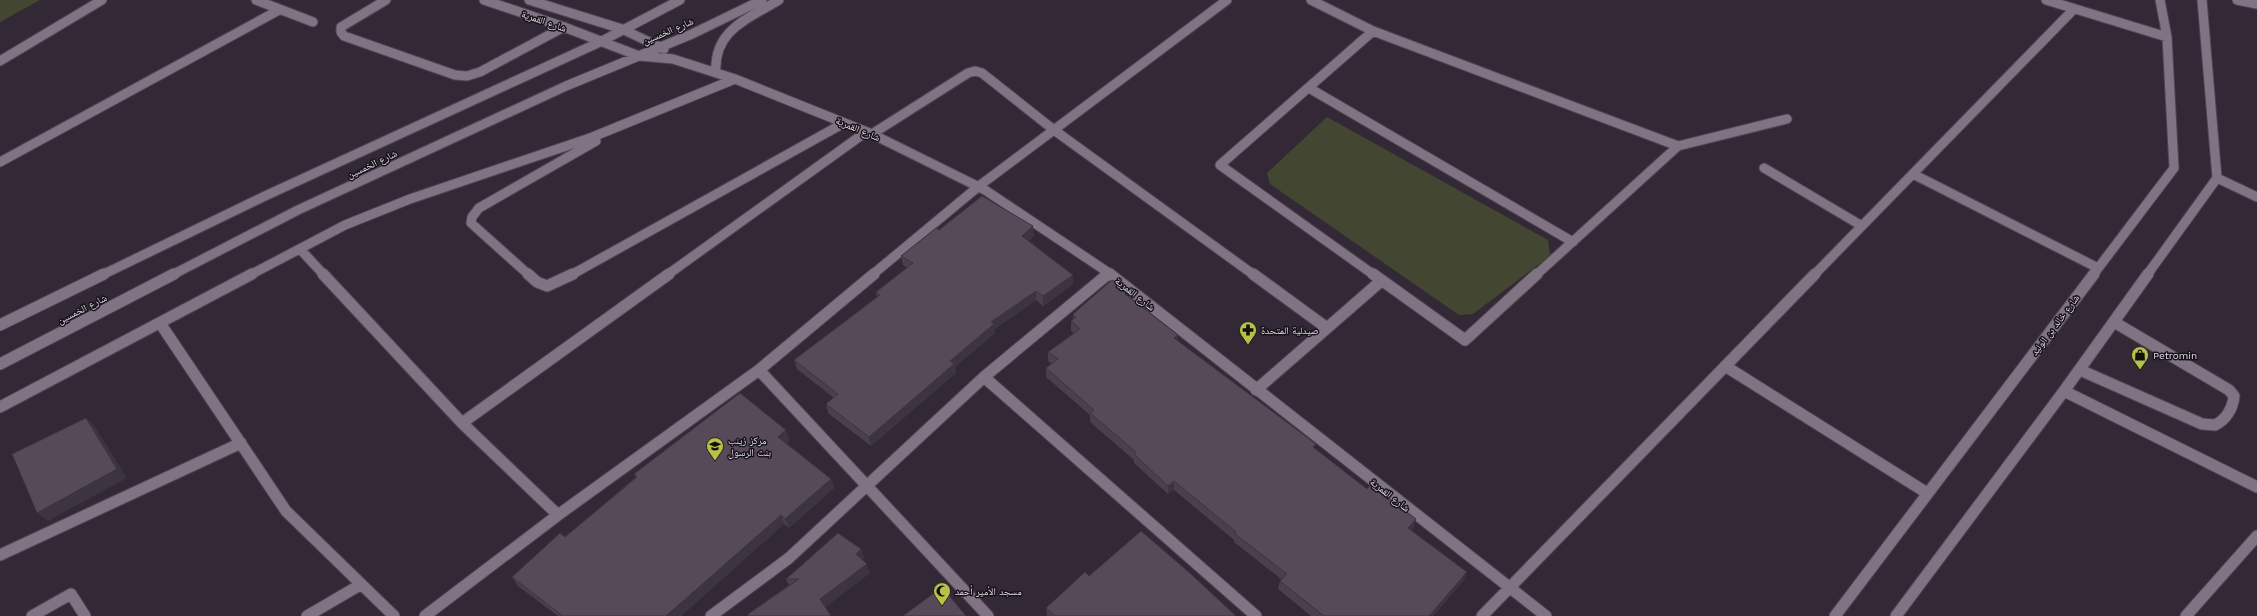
<svg xmlns="http://www.w3.org/2000/svg" width="2257" height="616" viewBox="0 0 2257 616" font-family="'Work Sans','Noto Naskh Arabic',sans-serif">
<style>
.green{fill:#434630}
.lines{fill:none;stroke-linecap:round;stroke-linejoin:round}
.minor-far1-casing{stroke:#4f4651;stroke-width:11}
.minor-casing{stroke:#4f4651;stroke-width:13}
.minor-far1{stroke:#807383;stroke-width:9}
.minor{stroke:#807383;stroke-width:11}
.wall{fill:#4a404d}
.shaded-wall{fill:#3c343e}
.building{fill:#564a59;stroke:#3c343e}
.labels{text-anchor:middle;dominant-baseline:central;stroke-width:3;stroke-linejoin:round;paint-order:stroke}
.street-label{font-size:10px;fill:#e2dbe4;stroke:#18131a}
.poi-label{font-size:10px;fill:#e2dbe4;stroke:#18131a;text-anchor:start}
</style>
<rect width="100%" height="100%" fill="#332936"/>
<path class="green" d="M0,0H40L0,22Z
M1327,117L1548,240L1550,256L1473,314L1459,315L1270,184L1267,173Z"/>
<g class="lines">
<g class="minor-far1-casing">
<path id="minor-far1" d="M256,0L313,22
M386,0L341,27V32L344,36L455,75L467,76L480,72L564,27
M484,0L564,27L639,56L673,59L735,79L872,134L985,190L1112,275
M529,0L622,29L664,49
M1311,0L1373,31L1678,146L1787,119
M2046,0L2167,37
M2237,0L2257,4
M1373,31L1220,165L1374,275
M0,61L102,0
M716,73C713,30 748,19 779,0
M1309,88L1573,242
M872,134L968,73L975,71L982,73L1054,130L1254,275
M0,162L279,10
M1764,168L1862,226
M1913,174L2098,268
M2217,178L2257,197
M300,249L324,275
M102,275L265,196L600,42L680,0
M172,275L298,210L566,86L692,34L762,0
M250,275L345,225L410,199L590,138L735,79
M529,275L471,223L472,217L479,208L596,141
M571,275L844,123
M667,275L866,132
M872,275L979,186L1227,0
M1106,275L1109,273
M1536,275L1678,146
M1814,275L2074,9
M2093,275L2174,168L2167,37L2160,0
M2147,275L2217,178L2202,0"/>
</g>
<g class="minor-casing">
<path id="minor" d="M323,274L462,423L558,515
M528,274L537,282L547,286L573,274
M1110,274L1546,616
M1253,274L1327,328
M1373,274L1465,340L1537,274
M160,323L286,511L394,616
M0,325L104,274
M0,364L174,274
M1725,366L1927,493
M759,370L988,616
M2080,370L2202,424L2215,425C2226,420 2233,408 2234,396L2229,390L2114,322
M984,377L1256,616
M1256,390L1381,281
M2064,391L2257,487
M0,407L252,274
M462,423L669,274
M0,555L241,443
M32,616L71,594L85,616
M307,616L360,585
M425,616L558,515L759,370L874,274
M711,616L789,558L984,377L1108,274
M1482,616L1815,274
M1835,616L2094,274
M1896,616L2064,391L2148,274
M2186,616L2257,536"/>
</g>
<use href="#minor-far1" class="minor-far1"/>
<use href="#minor" class="minor"/>
</g>
<path class="wall" d="M939,230L1034,236L1028,241L1073,284L1043,306L1036,300L995,329V333L955,367L956,373L871,446L828,413L826,404L834,398L797,369L794,360L877,297L876,292L907,268L903,265L901,256Z
M1129,297L1177,340L1414,527L1411,530L1464,580L1433,616H1311L1278,589L1280,581L1281,579L1234,542V540L1174,490L1168,494L1134,463V460L1090,422V415L1046,377V368L1052,364L1048,361V352L1074,333L1071,331V321L1073,319V314Z
M790,440L786,443L831,479L834,488L789,528L784,524L681,616H558L518,586L512,577L565,537L636,477L634,474Z
M861,549L864,558L862,560L870,573L825,607L831,616H749L748,614L789,585L786,579Z
M1089,576L1236,616H1047L1046,608Z"/>
<path class="shaded-wall" d="M1033,226L1034,236L1023,245L1022,236Z
M1073,275V284L1043,306V296Z
M1036,291V300L995,329V333L955,367L956,373L871,446L869,437L991,322Z
M1129,291V301L1125,294Z
M1178,335L1177,345L1174,338Z
M86,418L95,427L127,478L48,521L37,513Z
M786,430L790,440L781,446L778,437Z
M831,479L834,488L789,528L785,519Z
M1174,481V490L1168,494V486Z
M781,515L784,524L681,616H666Z
M1416,519L1414,527L1405,536L1408,528Z
M861,549L864,558L859,564L856,554Z
M867,564L870,573L824,608L820,599Z
M1467,572L1464,580L1433,616H1429Z"/>
<path class="building" d="M982,196L1033,226L1022,236L1073,275L1043,296L1036,291L991,322L994,324L950,361L954,364L869,437L826,404L838,394L794,360L880,295L876,292L913,263L901,256L936,228L939,230Z
M1112,280L1129,291L1125,294L1178,335L1174,338L1316,444L1313,447L1367,489L1371,485L1416,519L1408,528L1467,572L1429,616H1324L1280,581L1287,574L1235,534L1236,532L1174,481L1168,486L1134,454L1136,452L1090,413L1094,410L1046,368L1058,359L1048,352L1080,329L1071,321L1076,317L1073,314Z
M740,393L786,430L778,437L831,479L785,519L781,515L666,616H563L512,577L560,533L565,537L637,477L634,474Z
M86,418L117,469L37,513L12,454Z
M1141,531L1191,574L1236,616H1055L1046,608L1085,572L1089,576Z
M838,533L861,549L856,554L867,564L820,599L831,616H749L748,614L799,579H786Z
M942,587L966,616H903Z"/>
<defs>
<g id="pharmacy-pin" transform="scale(0.9)"><path d="M0 17L-7.5 6A9.5 9.5 0 1 1 7.5 6Z" fill="#b6c148" stroke="#18131a"/><path d="M-2-6h4v4h4v4h-4v4h-4v-4h-4v-4h4Z" fill="#111"/></g>
<g id="shop-pin" transform="scale(0.9)"><path d="M0 17L-7.5 6A9.5 9.5 0 1 1 7.5 6Z" fill="#b6c148" stroke="#18131a"/><path d="M-5-2.5h2.3a2.7 3.5 0 0 1 5.4 0H5L5.5 6h-11ZM-1.5-2.5h3a1.5 2.3 0 0 0-3 0Z" fill="#111"/></g>
<g id="school-pin" transform="scale(0.9)"><path d="M0 17L-7.5 6A9.5 9.5 0 1 1 7.5 6Z" fill="#b6c148" stroke="#18131a"/><path d="M0-5L7-2L0 1L-7-2ZM-4 1L0 2.5L4 1V4Q0 6-4 4Z" fill="#111"/></g>
<g id="mosque-pin" transform="scale(0.9)"><path d="M0 17L-7.5 6A9.5 9.5 0 1 1 7.5 6Z" fill="#b6c148" stroke="#18131a"/><path d="M3.5-4.9A6 6 0 1 0 3.5 4.9A5 5 0 1 1 3.5-4.9Z" fill="#111"/></g>
</defs>
<g fill-rule="evenodd">
<use href="#pharmacy-pin" x="1248" y="330"/>
<use href="#shop-pin" x="2140" y="355"/>
<use href="#school-pin" x="715" y="446"/>
<use href="#mosque-pin" x="942" y="591"/>
</g>
<g class="labels">
<g class="street-label">
<text transform="translate(544 21) rotate(19)">شارع القمرية</text>
<text transform="translate(668 31) rotate(-23)">شارع الخمسين</text>
<text transform="translate(858 129) rotate(23)">شارع القمرية</text>
<text transform="translate(372 164) rotate(-25)">شارع الخمسين</text>
<text transform="translate(1135 294) rotate(38)">شارع القمرية</text>
<text transform="translate(82 309) rotate(-27)">شارع الخمسين</text>
<text transform="translate(2055 325) rotate(-53)">شارع خالد بن الوليد</text>
<text transform="translate(1390 495) rotate(38)">شارع القمرية</text>
</g>
<g class="poi-label">
<text x="1261" y="330">صيدلية المتحدة</text>
<text x="2153" y="355">Petromin</text>
<text x="728" y="440">مركز زينب<tspan x="728" dy="12">بنت الرسول</tspan></text>
<text x="955" y="591">مسجد الأمير أحمد</text>
</g>
</g>
</svg>
